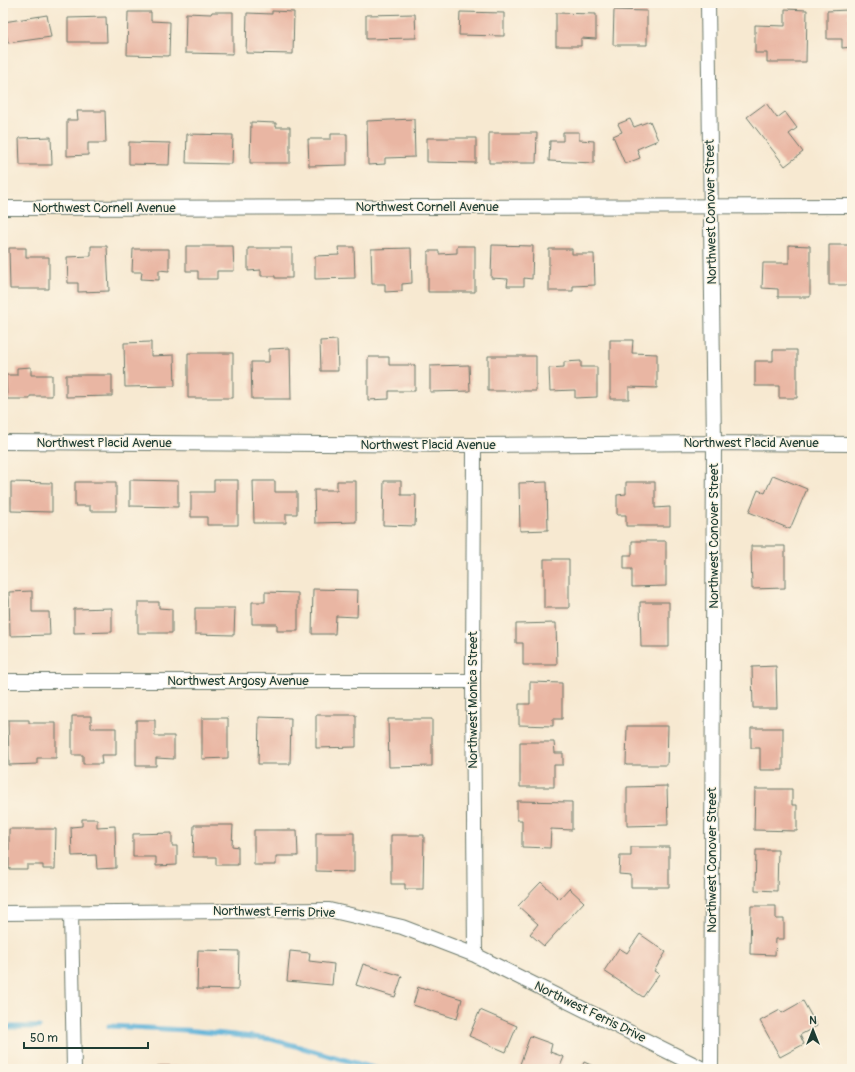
<svg xmlns="http://www.w3.org/2000/svg" width="855" height="1072" viewBox="0 0 855 1072" font-family="Pangolin,sans-serif">
<style>
.lines{fill:none;stroke-linecap:round;stroke-linejoin:round}
.stream{stroke:#5cb1d8;stroke-width:5}
.building{fill:#e9b6a3}
.street-casing{stroke:#6b796b;stroke-width:16}
.street{stroke:#fff;stroke-width:14}
.labels{text-anchor:middle;dominant-baseline:central;stroke-width:3;stroke-linejoin:round;paint-order:stroke}
.street-label{font-size:13px;fill:#1f3d34;stroke:#fcf5e5}
</style>
<rect width="100%" height="100%" fill="#fcf5e5"/>
<filter id="ink" filterUnits="userSpaceOnUse"><feTurbulence type="fractalNoise" baseFrequency=".025" numOctaves="2"/><feDisplacementMap in="SourceGraphic" scale="8" xChannelSelector="R" yChannelSelector="G"/><feConvolveMatrix kernelMatrix="1 2 1 2 8 2 1 2 1" color-interpolation-filters="sRGB"/></filter>
<filter id="wash" filterUnits="userSpaceOnUse"><feTurbulence type="fractalNoise" baseFrequency=".012" numOctaves="4" result="noise"/><feDisplacementMap in="SourceGraphic" scale="16" xChannelSelector="R" yChannelSelector="G"/><feGaussianBlur stdDeviation="0.9" result="paint"/><feColorMatrix in="noise" values="0 0 0 0 0 0 0 0 0 0 0 0 0 0 0 0 0 1.4 0 .05"/><feComposite in="paint" operator="in"/></filter>
<g filter="url(#wash)">
<rect width="100%" height="100%" fill="#f7e9d1"/>
<g class="lines">
<path class="stream" d="M109,1026L186,1030L271,1039L377,1069
M3,1027H39"/>
</g>
<g id="blocks">
<path class="building" d="M785,9L807,10L806,62H767V53H755V25L785,26Z
M614,10L647,11V45H613Z
M848,10V18H852V47L842,48V39H827V11Z
M272,11L294,12L293,54L246,53L247,13L272,14Z
M128,12H151V21L170,22L169,56L127,55Z
M212,12H233V54L185,53L186,13L211,14Z
M460,12L504,13V36L459,35Z
M556,13L596,14V39L581,38V46H556Z
M415,14L416,38L366,39V15Z
M47,15L51,37L8,43L4,22Z
M106,17L107,42H68V18Z
M766,103L777,118L785,112L797,128L789,134L803,152L785,166L747,117Z
M77,111H105L106,143H88V155L67,156V120H78Z
M414,119L415,157L385,158V164L368,165L367,121Z
M630,119L634,127L650,121L658,140L637,149L640,158L625,164L613,136L622,132L618,124Z
M251,122L276,123V127H290V163H250Z
M563,132H579V140L594,141V163L549,161L550,141H563Z
M489,133H537L536,163H489Z
M187,134L233,135L232,164L186,163Z
M331,134H347V165L309,166L308,139H331Z
M51,137L52,165H20L19,138Z
M427,138H476V163L427,162Z
M129,142L170,143L169,165L129,164Z
M492,245L533,246L532,279L524,278V286H507L508,279L491,278Z
M789,245L810,246V297H778V289L762,288L763,263H789Z
M829,245H852V285H829Z
M91,246H107L109,291L78,292V283H68L67,257L91,256Z
M186,246H233L234,271H217V279H198V271H186Z
M457,246H475V292H428V251H439V254L457,253Z
M338,247H354L355,278L315,279V256L339,255Z
M9,248H26V257H49V289H10Z
M248,248H292V278H275V276H261V270L248,271Z
M411,248L412,283L402,284V291L385,292V284H372L371,249Z
M133,249H169V271L159,270V280L141,279L142,272H132Z
M549,249H572V254H594L595,285L573,286V291H549Z
M337,340L338,371H321L320,341Z
M610,340H633L632,353L657,354V388L629,387V399H610Z
M151,342V356L174,355L175,386L125,387L124,343Z
M290,348L291,399H252L251,362H269V349Z
M773,350H797V398H779V386H755V361H773Z
M188,353H233V398H188Z
M488,356H536V391H488Z
M368,357H389V365H415V391H389V399L368,400Z
M581,361V367H597V397L575,398V390L550,391L549,368L564,367V362Z
M469,365L470,391L430,392V366Z
M31,367V375H52V396H30V399H7L6,375H17V368Z
M66,375H112V396L66,397Z
M773,475L807,489L790,529L749,512L758,490L765,493Z
M130,480L178,481V507L130,506Z
M214,480H238V525H207V517H191V492H214Z
M253,481H275V492H297V514H286V523H254Z
M337,481H356V522L315,523L314,490H337Z
M384,481H401V495H416L415,526L383,525Z
M11,482L52,483V512L11,511Z
M75,482H116V511H90V506H75Z
M547,482L548,530L520,531L519,483Z
M626,482H655V508L670,507V526H626V515H617V495L626,494Z
M632,541H666V586L632,587V569H624V555H632Z
M751,546H785V588L752,589Z
M544,559H569V608H544Z
M313,589L358,590L357,617L336,616L335,634H312Z
M32,591V612H49L50,635L10,636L9,592Z
M265,592L298,593V631H277V624H252V602H265Z
M138,602H159V608L172,609V633H138Z
M640,602H669V647H641Z
M112,608V632L74,633V609Z
M195,608H235L234,635L195,634Z
M556,623L557,665H523V643H516V624Z
M776,666L777,708H753L752,667Z
M530,682L562,683V719H553V726L519,725V704H530Z
M316,715H356V747L316,748Z
M72,716H91V728H116V755H101L102,764H83V755H72Z
M259,717L291,718L290,764H258Z
M202,718H228V758L202,759Z
M388,719H432V766L389,767Z
M8,720H29V723H56V758H37V764L9,765Z
M136,720H155V736H174V759L156,758V766H136Z
M627,726H668L667,765H626Z
M751,728H783V770H760V748H751Z
M520,742H554L555,753H563V765H554V787H520Z
M667,786L668,825L627,826V787Z
M755,789H792V805H797V831L754,830Z
M517,801L572,802V830L551,829L550,848L522,847V820H517Z
M82,819H97V827L115,826L116,868L97,869L96,855L72,856L71,827L82,826Z
M194,825H233L232,846L238,847V865H216V857H193Z
M9,829H56L55,869H43V865H27V869H9Z
M254,830H297L298,856H276V865H254Z
M172,833V846H177V865L156,866V857H133V834Z
M316,833H354V872L316,871Z
M391,835H424L423,889H405V884H391Z
M631,847H669V887H631V875L619,874L620,856H631Z
M756,850H778L777,891L755,890Z
M541,882L559,899L569,888L584,902L544,946L530,934L538,924L518,906Z
M751,906H776V919H784V939H776L775,955L750,954Z
M640,934L666,952L654,971L659,974L643,997L604,971L619,948L627,953Z
M198,950L239,951L238,990L197,989Z
M290,951L310,953L309,961L334,964L332,985L287,981Z
M363,964L402,976L395,997L356,985Z
M418,987L426,990V988L462,999L457,1019L413,1005Z
M803,1001L817,1026L800,1035L804,1044L780,1057L760,1021L780,1010L782,1013Z
M480,1010L517,1026L506,1052L469,1036Z
M530,1036L552,1044L550,1052L564,1057L559,1069H524L519,1067Z
M584,1062L600,1069H581Z
M157,1066H205V1069H157Z"/>
</g>
</g>
<g filter="url(#ink)">
<use href="#blocks" fill-opacity="0" stroke="#6b796b" stroke-width="1"/>
<g class="lines">
<g class="street-casing">
<path id="street" d="M708,3L714,443L711,1069
M3,208L852,206
M3,442L474,445L714,443L852,444
M474,445L473,681L475,955
M3,681H473
M3,913L329,910L402,927L475,955L703,1069
M71,913L74,1069"/>
</g>
<use href="#street" class="street"/>
</g>
</g>
<g class="labels">
<g class="street-label">
<text x="427" y="207">Northwest Cornell Avenue</text>
<text x="104" y="208">Northwest Cornell Avenue</text>
<text transform="translate(711 212) rotate(-91)">Northwest Conover Street</text>
<text x="104" y="443">Northwest Placid Avenue</text>
<text x="751" y="443">Northwest Placid Avenue</text>
<text x="428" y="445">Northwest Placid Avenue</text>
<text transform="translate(714 536) rotate(-90)">Northwest Conover Street</text>
<text x="238" y="681">Northwest Argosy Avenue</text>
<text transform="translate(473 700) rotate(-90)">Northwest Monica Street</text>
<text transform="translate(712 860) rotate(-90)">Northwest Conover Street</text>
<text transform="translate(274 912) rotate(1)">Northwest Ferris Drive</text>
<text transform="translate(590 1012) rotate(26)">Northwest Ferris Drive</text>
</g>
</g>
<rect width="855" height="1072" fill="none" stroke="#fcf5e5" stroke-width="16"/>
<g transform="translate(813 1030)" stroke="#fcf5e5" stroke-width="3" paint-order="stroke">
<path d="M0-3L7 15L0 10L-7 15Z" fill="#1f3d34"/>
<text y="-6" font-size="11" font-weight="bold" text-anchor="middle" fill="#1f3d34">N</text>
</g>
<path d="M24 1042v6h124v-6" fill="none" stroke="#1f3d34" stroke-width="2"/>
<text x="30" y="1042" font-size="12" fill="#1f3d34" stroke="#fcf5e5" stroke-width="3" paint-order="stroke">50 m</text>
</svg>
